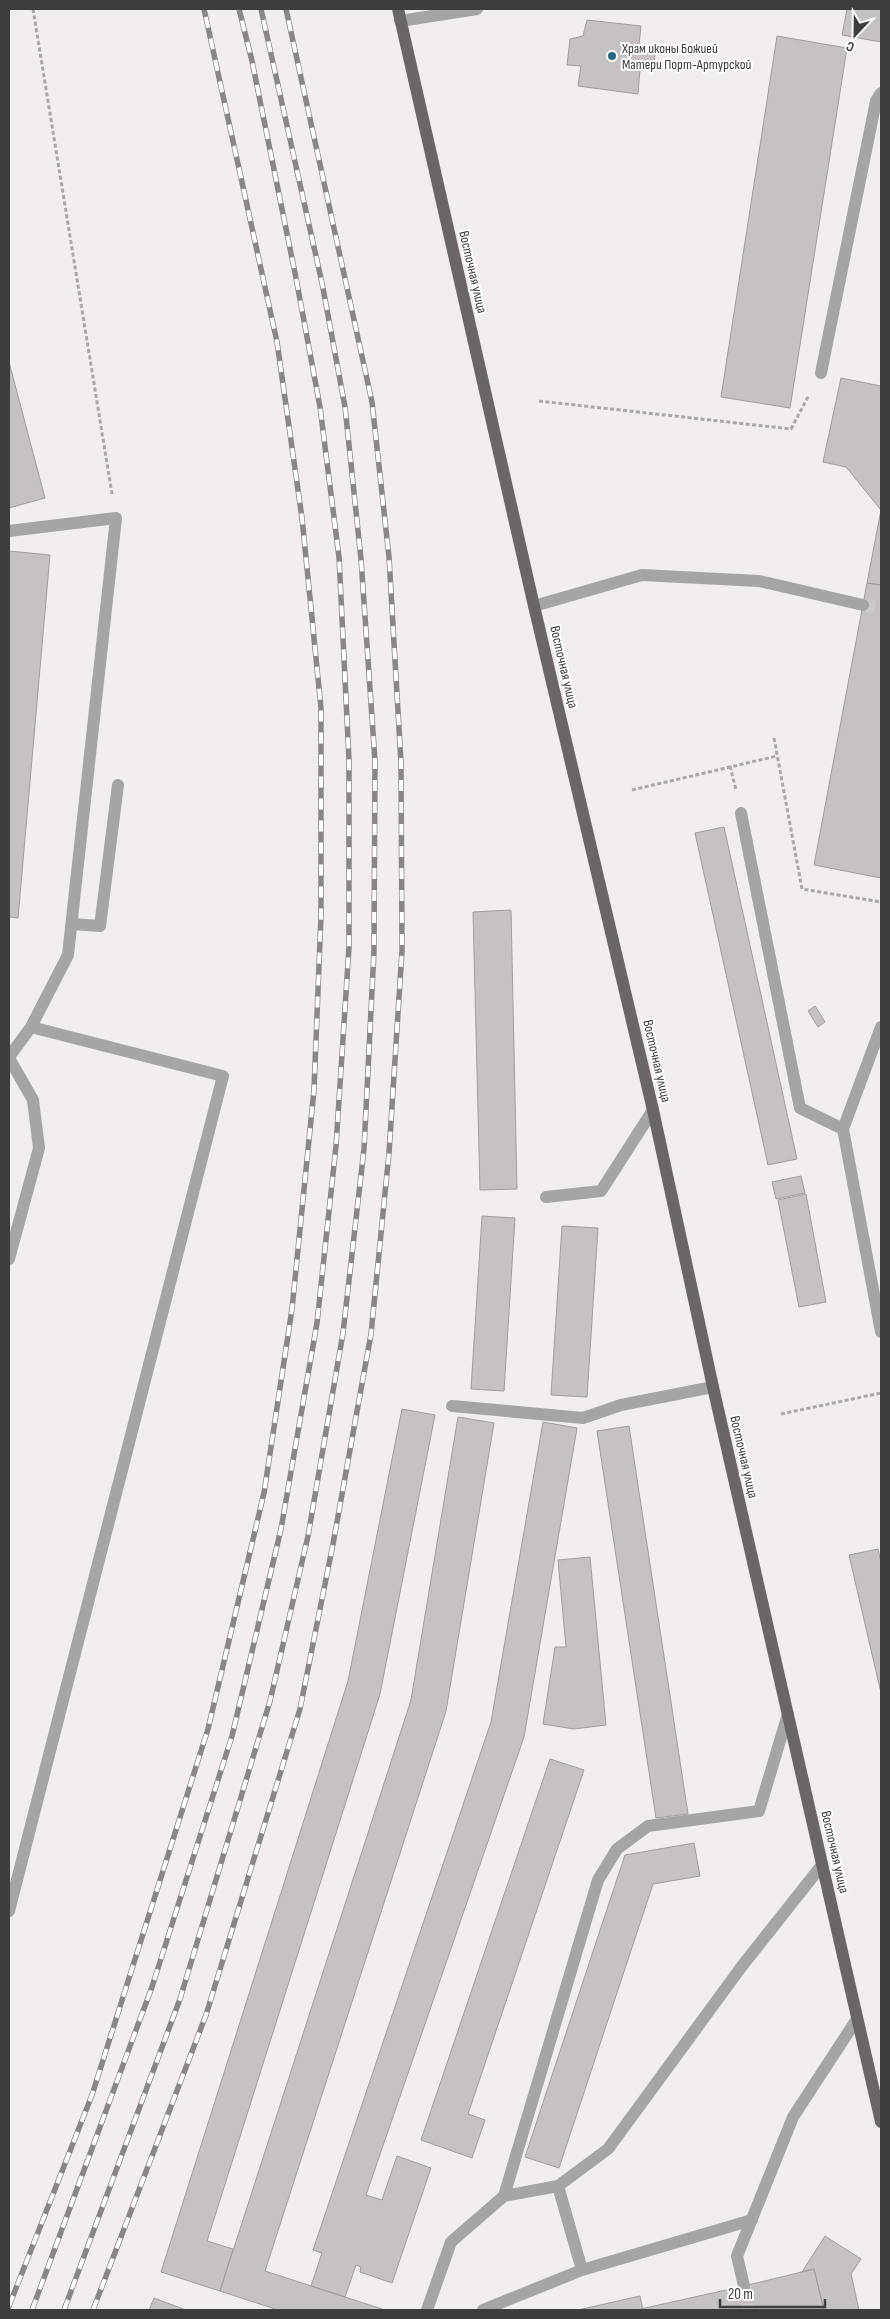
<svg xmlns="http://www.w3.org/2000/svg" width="890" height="2319" viewBox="0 0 890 2319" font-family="'Sofia Sans Condensed',sans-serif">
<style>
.building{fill:#c6c2c4;stroke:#a19c9e}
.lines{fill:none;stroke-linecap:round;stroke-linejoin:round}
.minor-tunnel{stroke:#cecacb;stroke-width:12;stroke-dasharray:12 6;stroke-linecap:butt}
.path{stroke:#aba7a9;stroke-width:3;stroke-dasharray:4 2.5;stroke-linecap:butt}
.minor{stroke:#a6a4a5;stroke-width:12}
.major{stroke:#6a6668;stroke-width:12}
.rail-casing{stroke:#8a8688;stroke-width:5.5}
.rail{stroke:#fff;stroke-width:4;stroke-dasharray:11;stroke-linecap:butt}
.poi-dot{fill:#236979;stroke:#fff;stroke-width:2}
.labels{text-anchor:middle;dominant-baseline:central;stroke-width:4;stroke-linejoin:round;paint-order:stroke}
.poi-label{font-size:14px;fill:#3e3c3d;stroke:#fff;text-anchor:start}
.street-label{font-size:14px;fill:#3e3c3d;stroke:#fff}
</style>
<rect width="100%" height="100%" fill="#f2edef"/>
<path class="building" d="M847,9H881V42L842,35Z
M587,20L641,26L639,45L656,47L653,70L640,69L638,94L578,86L581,66L567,65L570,39L583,36Z
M777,36L847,48L790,408L721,397Z
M9,362L45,498L9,508Z
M841,378L881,386V585L867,583L881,510L846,467L823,462Z
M9,551L50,555L18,918L9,917Z
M867,583L881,585V878L814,865Z
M724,827L797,1159L768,1165L695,833Z
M511,910L517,1189L480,1190L473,912Z
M815,1006L825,1022L818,1027L808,1011Z
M801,1176L805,1193L776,1199L772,1182Z
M806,1194L826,1302L799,1307L778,1200Z
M482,1216L515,1218L504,1391L471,1389Z
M562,1226L598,1228L587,1397L551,1395Z
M402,1409L435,1415L380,1694L207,2241L233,2249L220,2291L161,2272L348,1681Z
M458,1417L494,1423L446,1711L265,2271L385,2310H278L220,2291L411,1700Z
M543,1422L577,1428L524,1737L366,2195L382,2200L397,2156L431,2168L392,2283L360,2272L361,2267L356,2265L345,2297L311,2286L322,2253L313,2250L491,1722Z
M629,1426L688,1814L656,1818L597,1431Z
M878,1549L881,1562V1693L849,1555Z
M590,1557L606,1725L574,1729L543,1724L555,1647H566L558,1560Z
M550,1759L584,1770L468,2114L485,2120L472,2158L421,2140Z
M694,1843L700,1876L653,1884L559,2168L525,2157L625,1855Z
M825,2236L861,2259L851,2274L859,2310H824L814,2269L802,2272Z
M814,2269L824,2310H636L744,2286Z
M640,2296L643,2310H578Z
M154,2298L186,2310H149Z"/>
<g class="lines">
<path class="minor-tunnel" d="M863,605L881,608
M744,2286L749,2310"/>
<path class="path" d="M33,9L112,494
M539,401L791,429L809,395
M774,738L802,889L881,902
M730,766L736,790
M632,790L777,756
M781,1414L881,1393"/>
<path class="minor" d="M400,21L477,9
M821,373L876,101L881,93
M9,531L116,518L68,955L31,1027L9,1057
M534,606L642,575L759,581L863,605
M741,813L800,1108L843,1129
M72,924L100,926L118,785
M881,1027L843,1129L881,1332
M9,1058L33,1100L39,1148L9,1259
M546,1197L601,1191L653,1110
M452,1406L583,1418L621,1405L713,1387
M9,1911L223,1076L31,1027
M558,2186L582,2270
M504,2196L598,1880L617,1849L648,1826L759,1811L788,1714
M744,2286L737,2256L793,2117L857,2019
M427,2310L451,2242L504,2196L558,2186L608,2149L742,1966L822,1865
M483,2310L582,2270L752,2220"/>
<path class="major" d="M398,9L534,606L653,1110L713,1387L881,2122"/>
<g class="rail-casing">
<path id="rail" d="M9,2306L92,2095L208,1729L264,1493L292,1309L314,1090L321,916V708L302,518L277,342L204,9
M32,2310L152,1987L232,1736L281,1529L317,1323L336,1146L349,947V760L339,557L320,407L296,278L252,61L239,9
M64,2310L180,1999L270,1701L308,1536L343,1333L364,1149L374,951L375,761L361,559L345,407L322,283L261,9
M93,2310L206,2015L300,1709L333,1544L371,1334L389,1153L402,951L401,763L389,557L372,402L286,9"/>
</g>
<use href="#rail" class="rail"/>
</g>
<circle class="poi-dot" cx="612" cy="56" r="5"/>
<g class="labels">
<g class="poi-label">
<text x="622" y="48">Храм иконы Божией<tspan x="622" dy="16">Матери Порт-Артурской</tspan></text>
</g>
<g class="street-label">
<text transform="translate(473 272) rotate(77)">Восточная улица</text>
<text transform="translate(564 667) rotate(77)">Восточная улица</text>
<text transform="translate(657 1061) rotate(77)">Восточная улица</text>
<text transform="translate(744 1457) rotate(77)">Восточная улица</text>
<text transform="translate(835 1852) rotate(77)">Восточная улица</text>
</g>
</g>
<rect width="890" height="2319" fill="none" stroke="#3e3c3d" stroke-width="20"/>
<g transform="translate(855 35) rotate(202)" stroke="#ffffff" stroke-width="4" paint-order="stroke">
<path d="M0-4L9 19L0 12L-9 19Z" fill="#3e3c3d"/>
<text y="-8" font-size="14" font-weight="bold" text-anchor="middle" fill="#3e3c3d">С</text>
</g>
<path d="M720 2299v8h105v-8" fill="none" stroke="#3e3c3d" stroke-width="2.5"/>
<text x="728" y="2299" font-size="15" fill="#3e3c3d" stroke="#ffffff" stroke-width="4" paint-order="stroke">20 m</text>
</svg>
